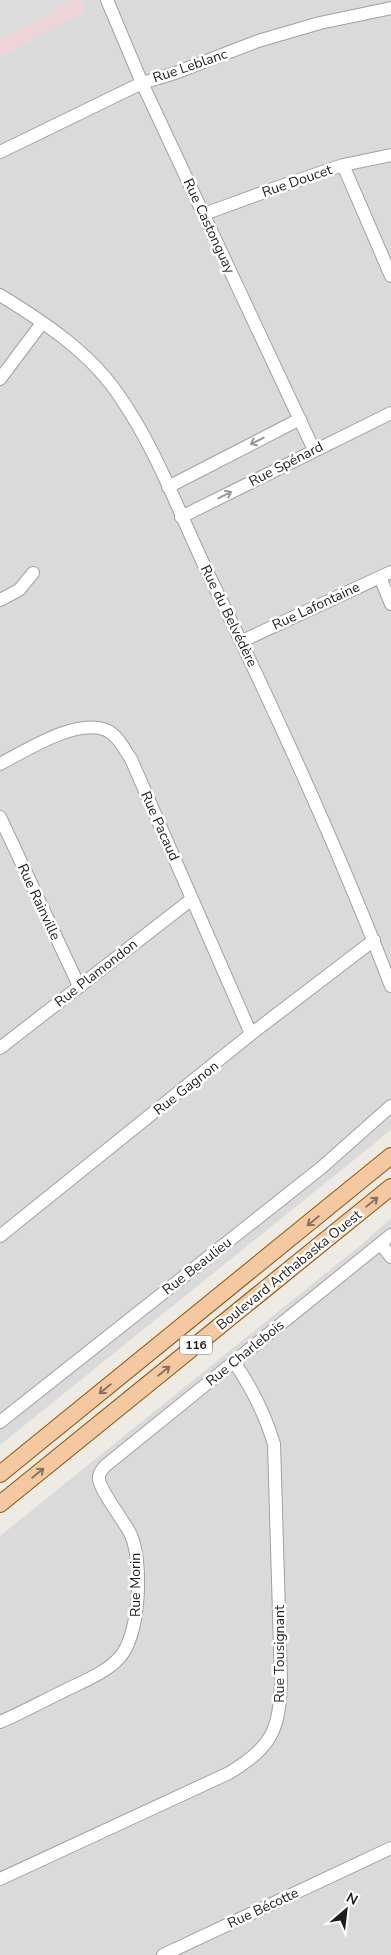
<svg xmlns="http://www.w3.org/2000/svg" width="391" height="1955" viewBox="0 0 391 1955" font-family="'Nunito Sans',sans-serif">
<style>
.residential{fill:#dbdada}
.commercial{fill:#edd4d6}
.parking{fill:#ddd}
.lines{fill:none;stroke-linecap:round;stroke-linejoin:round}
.minor-casing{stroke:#a1a1a1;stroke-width:14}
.major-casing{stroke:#8b550c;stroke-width:18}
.minor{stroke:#fff;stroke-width:12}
.major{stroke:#f4c9a2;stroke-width:16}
.oneway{stroke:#999}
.oneway2{stroke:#887360}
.labels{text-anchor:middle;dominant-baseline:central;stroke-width:5;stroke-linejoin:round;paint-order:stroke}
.shield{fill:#fff;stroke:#616161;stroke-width:1}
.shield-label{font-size:12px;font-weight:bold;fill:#1d1d1d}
.street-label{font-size:14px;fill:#1d1d1d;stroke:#fff}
</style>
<rect width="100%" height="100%" fill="#eeeae4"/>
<path class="residential" d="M79,0H391V1129L375,1143L0,1445V56L86,11Z
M391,1218V1955H0V1536L362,1244Z"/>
<path class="commercial" d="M0,0H79L86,11L0,56Z"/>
<path class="parking" d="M0,0H71L72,1L0,40Z"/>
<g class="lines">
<g class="minor-casing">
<path id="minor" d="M107,0L142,83L314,450
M0,152L142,83L175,73L258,41L320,23L391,8
M343,165L391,276
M204,214L270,190L343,165L391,155
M0,295C44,322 91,353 120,397C156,449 178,510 205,567C272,704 336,843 391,986
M0,379L42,323
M168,487L300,419
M181,517L391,413
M380,577L391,604
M0,600L19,590L33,573
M242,641L391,572
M0,764C27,750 76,718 106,730C118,735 124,749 131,759L251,1034
M0,817L79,986
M0,1048L192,899
M0,1236L251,1034L374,940
M381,1244L391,1257
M0,1422L321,1168L391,1106
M0,1722C21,1713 41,1702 62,1692C81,1682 105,1674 120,1657C140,1634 143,1563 131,1535C125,1522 100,1491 99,1479C98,1474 102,1470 105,1466L391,1235
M0,1879L229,1773C272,1746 279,1732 281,1682L274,1444C265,1414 252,1388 234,1362
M163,1955L391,1848"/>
</g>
<g class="major-casing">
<path id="major" d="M0,1474L391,1156
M0,1504L391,1187"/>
</g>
<use href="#minor" class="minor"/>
<use href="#major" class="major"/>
</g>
<defs><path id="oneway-shaft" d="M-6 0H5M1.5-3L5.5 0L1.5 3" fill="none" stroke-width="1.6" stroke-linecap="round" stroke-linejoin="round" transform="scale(1.25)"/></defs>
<g class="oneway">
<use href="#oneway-shaft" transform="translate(257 441) rotate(153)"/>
<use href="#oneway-shaft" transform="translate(225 495) rotate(-27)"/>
</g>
<g class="oneway2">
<use href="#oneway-shaft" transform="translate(372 1202) rotate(-39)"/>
<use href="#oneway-shaft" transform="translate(313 1221) rotate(141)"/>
<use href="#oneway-shaft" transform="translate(164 1371) rotate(-39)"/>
<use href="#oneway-shaft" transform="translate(105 1389) rotate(141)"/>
<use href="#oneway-shaft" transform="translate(38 1473) rotate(-39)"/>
</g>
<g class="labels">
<rect class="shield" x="180" y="1335.5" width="32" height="19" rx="4"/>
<g class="shield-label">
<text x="196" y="1345">116</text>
</g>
<g class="street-label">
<text transform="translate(190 66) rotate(-19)">Rue Leblanc</text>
<text transform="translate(297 181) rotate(-19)">Rue Doucet</text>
<text transform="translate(209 226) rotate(65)">Rue Castonguay</text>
<text transform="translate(286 464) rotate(-27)">Rue Spénard</text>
<text transform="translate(316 606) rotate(-25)">Rue Lafontaine</text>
<text transform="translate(229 616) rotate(64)">Rue du Belvédère</text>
<text transform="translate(160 826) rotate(66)">Rue Pacaud</text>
<text transform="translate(39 902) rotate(65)">Rue Rainville</text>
<text transform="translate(96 973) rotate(-38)">Rue Plamondon</text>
<text transform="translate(186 1088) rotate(-38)">Rue Gagnon</text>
<text transform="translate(197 1266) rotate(-38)">Rue Beaulieu</text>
<text transform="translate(289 1270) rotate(-39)">Boulevard Arthabaska Ouest</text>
<text transform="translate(245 1353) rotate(-39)">Rue Charlebois</text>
<text transform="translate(135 1585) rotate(-90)">Rue Morin</text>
<text transform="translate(279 1654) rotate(-90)">Rue Tousignant</text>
<text transform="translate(263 1908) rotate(-25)">Rue Bécotte</text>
</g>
</g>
<g transform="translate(346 1910) rotate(28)" stroke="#ffffff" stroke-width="4" paint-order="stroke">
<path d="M0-4L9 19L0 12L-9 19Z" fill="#1d1d1d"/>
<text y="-8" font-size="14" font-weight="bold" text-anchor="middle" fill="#1d1d1d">N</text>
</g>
</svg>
